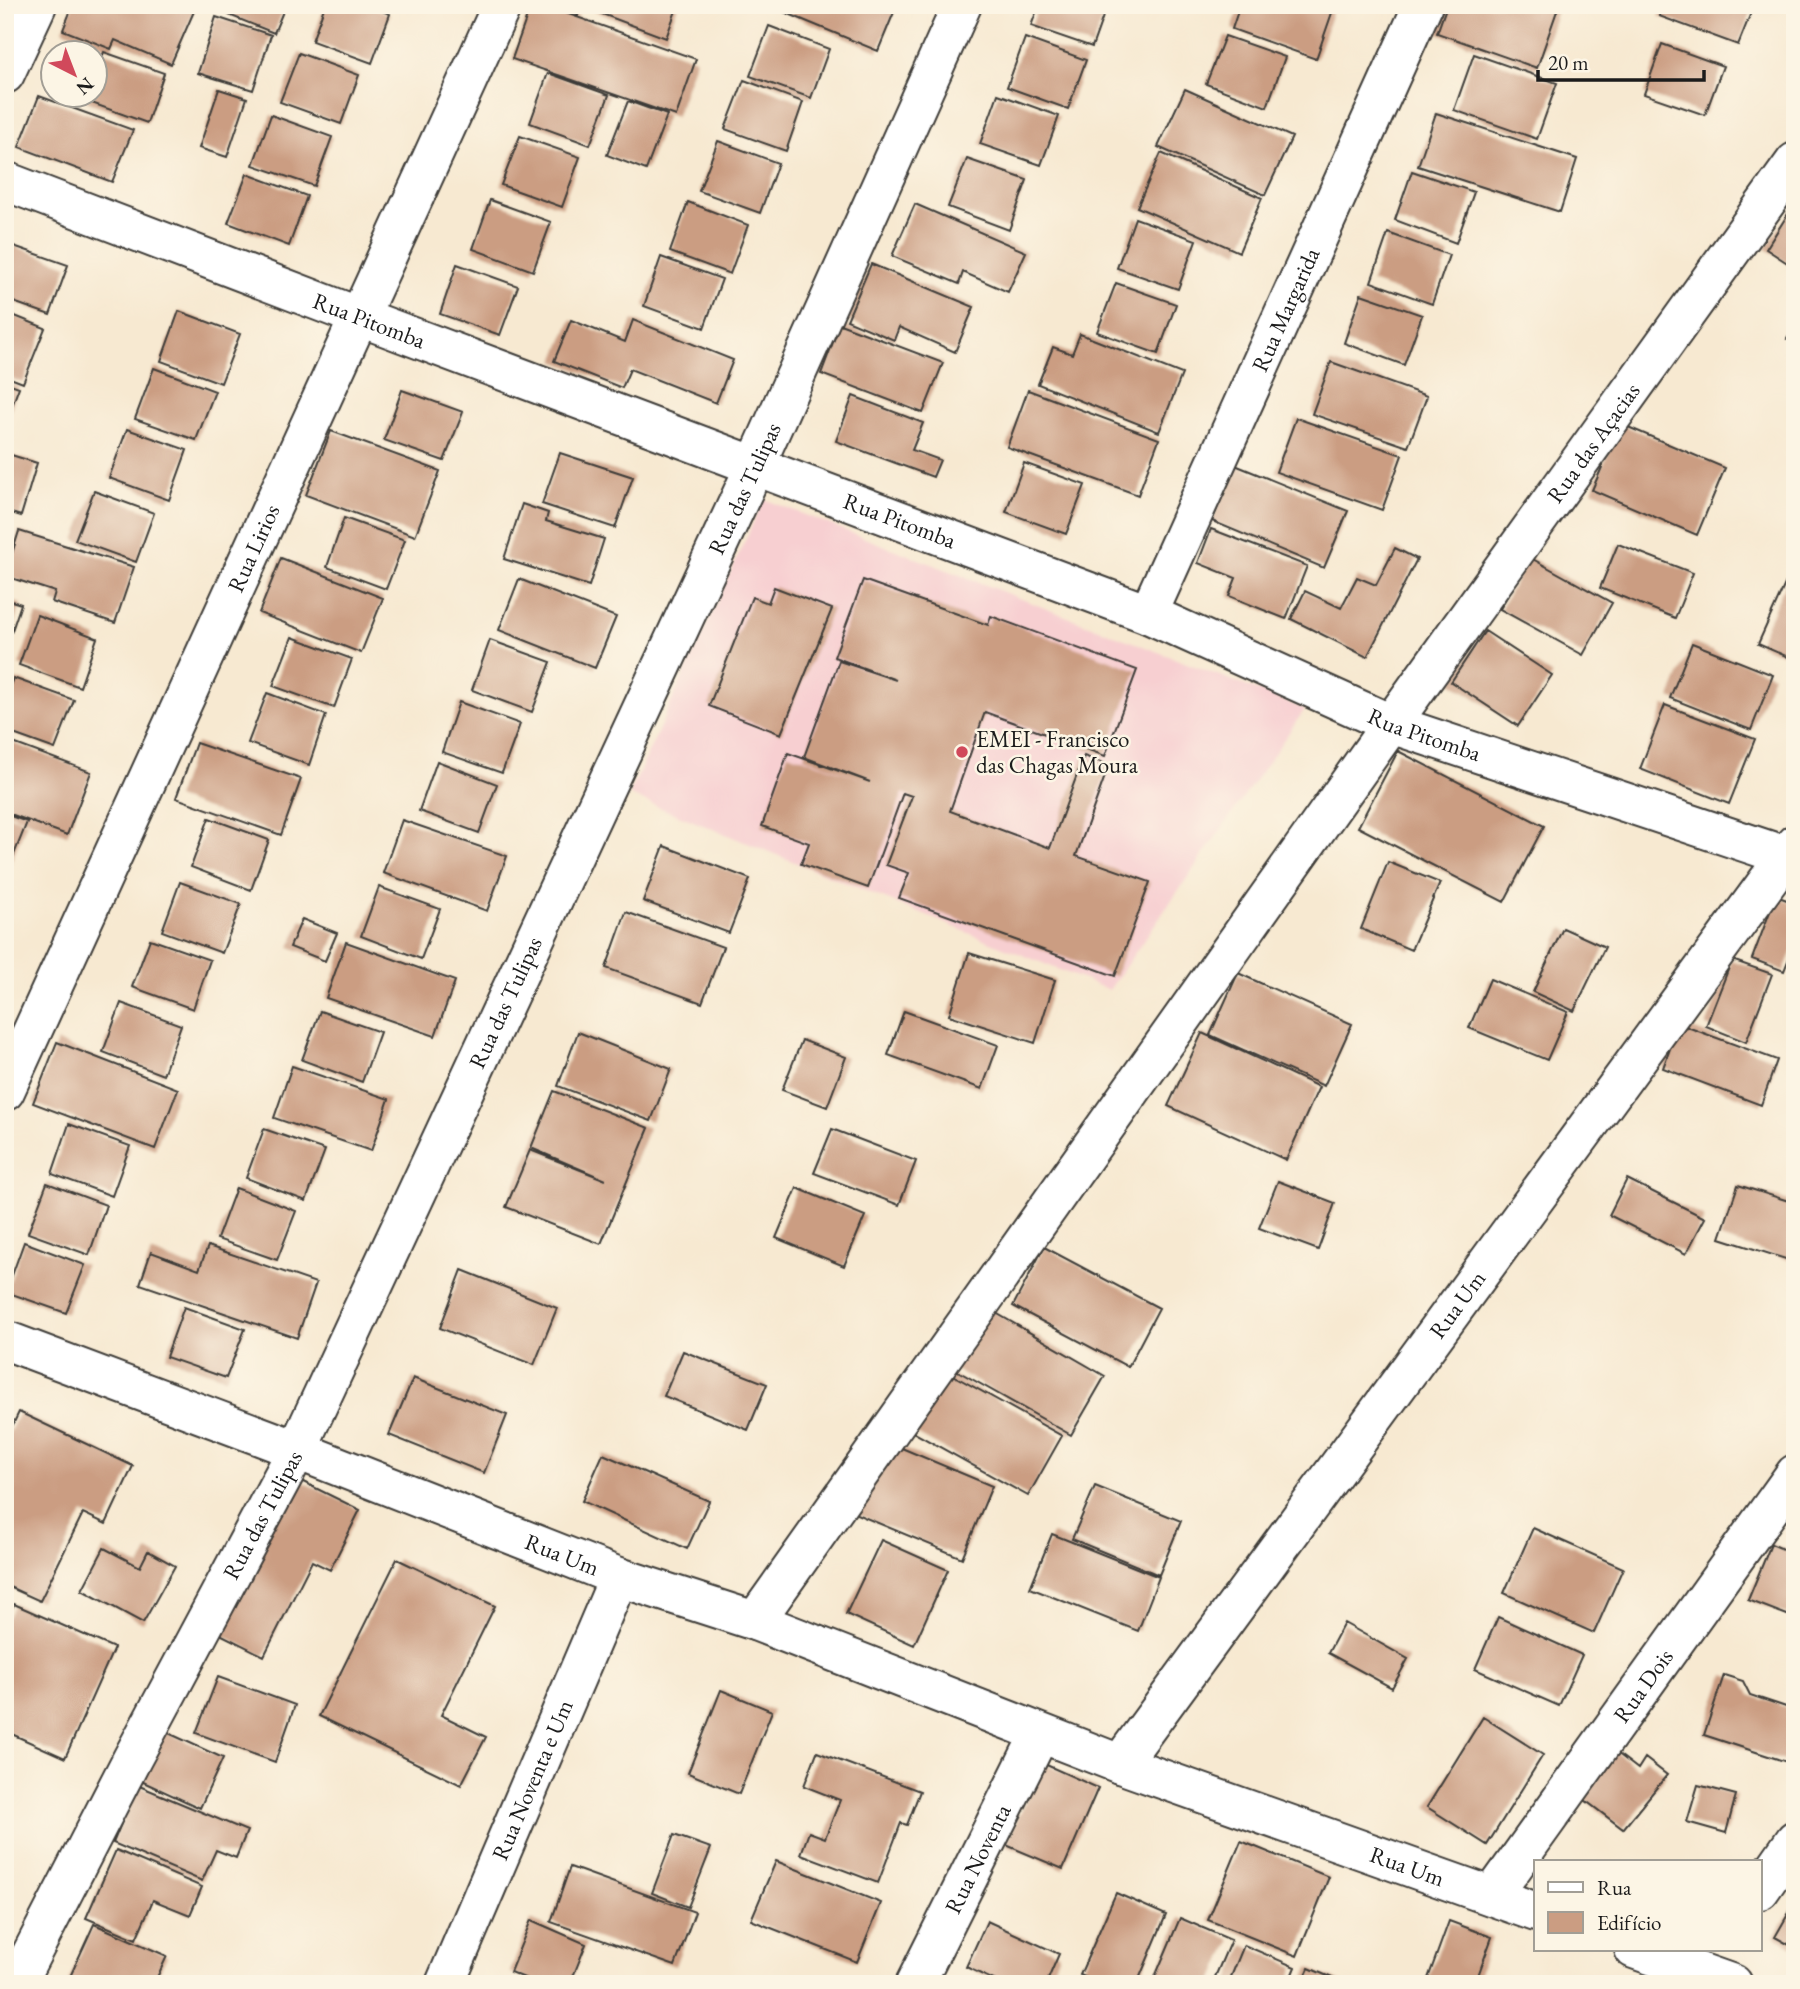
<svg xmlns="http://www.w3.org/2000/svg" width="1800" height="1989" viewBox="0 0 1800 1989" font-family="'EB Garamond',serif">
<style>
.built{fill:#f7cfd1}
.building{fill:#cb9d82}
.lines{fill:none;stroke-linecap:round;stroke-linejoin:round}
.minor-casing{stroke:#3d3b37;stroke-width:42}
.minor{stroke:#fff;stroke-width:38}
.poi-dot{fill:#d1495b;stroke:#fcf5e5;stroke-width:2.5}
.labels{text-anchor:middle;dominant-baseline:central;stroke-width:5;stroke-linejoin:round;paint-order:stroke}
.street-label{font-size:23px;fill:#1c1c1c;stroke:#fcf5e5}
.poi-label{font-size:23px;fill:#1c1c1c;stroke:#fcf5e5;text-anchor:start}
</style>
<rect width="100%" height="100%" fill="#fcf5e5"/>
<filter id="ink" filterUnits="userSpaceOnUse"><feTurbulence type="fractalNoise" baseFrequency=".0143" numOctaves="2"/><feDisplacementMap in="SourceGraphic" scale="14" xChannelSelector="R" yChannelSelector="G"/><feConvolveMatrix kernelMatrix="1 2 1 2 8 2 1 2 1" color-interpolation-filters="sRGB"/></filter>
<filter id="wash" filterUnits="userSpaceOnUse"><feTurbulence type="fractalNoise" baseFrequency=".00686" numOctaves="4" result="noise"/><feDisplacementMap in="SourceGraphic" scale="28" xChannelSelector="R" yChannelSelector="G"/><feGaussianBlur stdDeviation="1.57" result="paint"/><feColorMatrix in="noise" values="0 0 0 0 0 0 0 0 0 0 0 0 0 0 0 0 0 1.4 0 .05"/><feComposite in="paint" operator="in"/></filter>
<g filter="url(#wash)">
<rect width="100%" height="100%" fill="#f7e9d1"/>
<path class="built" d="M764,499L1305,709L1109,990L629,795Z"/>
<g id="blocks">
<path class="building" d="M73,5H187L195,9L171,64L115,40L111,49L63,30Z
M233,5H274L284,9L274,33L229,15Z
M325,5H367L390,14L372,63L312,41Z
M531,5H543L696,59L676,116L512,59Z
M678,5L666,38L581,6L578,16L549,6Z
M767,5H897L878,51Z
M1039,5H1107L1092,47L1031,26Z
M1240,5H1331L1334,7L1316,59L1232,29Z
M1447,5H1559L1537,68L1437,33Z
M1663,5H1754L1738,45L1659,16Z
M216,17L271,35L253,90L198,73Z
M769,26L829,49L811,98L750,76Z
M1225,36L1285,57L1267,107L1206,84Z
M1025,38L1086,60L1068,109L1007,87Z
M1662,44L1723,66L1705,115L1644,94Z
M104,52L164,73L147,123L86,101L88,94H94V77Z
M299,53L359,75L341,124L280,102Z
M1474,54L1557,83L1537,139L1454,110Z
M548,73L609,95L590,145L530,123Z
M744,80L803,102L786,151L725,129Z
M219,89L247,98L227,157L199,148Z
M1185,89L1292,137L1265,195L1158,147Z
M998,94L1059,116L1041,165L980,144Z
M39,96L133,130L112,182L19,147Z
M628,101L667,115L646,170L607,155Z
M1436,113L1577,159L1560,212L1418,166Z
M271,115L332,137L314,186L253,165Z
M520,136L580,157L562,207L501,185Z
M718,141L778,163L760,213L699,191Z
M1161,153L1262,198L1239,252L1137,207Z
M967,159L1027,180L1009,230L948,207Z
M1412,171L1474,192L1456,243L1395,220Z
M247,174L307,196L289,246L228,223Z
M490,200L551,222L533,271L473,249Z
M688,202L748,225L730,274L670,252Z
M915,204L1026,252L1008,292L963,272L959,284L892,256Z
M1793,206L1795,207V268L1766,249Z
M1135,218L1196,240L1178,289L1117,268Z
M1388,233L1449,255L1432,304L1371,282Z
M8,244L68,265L50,315L5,299V251Z
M661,257L722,279L704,328L644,306Z
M457,264L518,286L500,335L440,314Z
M871,264L974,307L955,352L899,327L894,340L847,320Z
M1116,283L1176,304L1158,354L1097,332Z
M1361,294L1422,315L1404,365L1344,343Z
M179,311L240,334L221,383L161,361Z
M5,312L45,328L23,383L5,376Z
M571,320L625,342L633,320L733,360L716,403L630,369L622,388L554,361Z
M840,324L943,363L923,413L821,374Z
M1795,326V343L1787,339Z
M1080,334L1182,374L1159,432L1038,384L1053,347L1072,354Z
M1331,362L1427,396L1408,447L1312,414Z
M154,368L215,391L196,440L135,419Z
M5,382L19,387L6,422H5Z
M402,390L463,412L444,461L384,440Z
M1028,390L1159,439L1138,495L1007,447Z
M853,396L923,423L912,450L940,460L933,477L836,441Z
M1296,418L1402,455L1382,510L1276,472Z
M1621,424L1725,468L1697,535L1592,490Z
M127,429L187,450L169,500L109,478Z
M331,431L440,471L415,536L306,495Z
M5,453L37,463L21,516L5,511Z
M560,453L633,477L615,528L542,504Z
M1024,463L1085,485L1066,534L1006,512Z
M1235,465L1348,511L1324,568L1212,521Z
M94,491L154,513L136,562L75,540Z
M522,504L548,513L546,521L604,539L589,586L504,559Z
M344,518L405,540L386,589L327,567Z
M1211,529L1307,566L1286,619L1229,596L1236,578L1198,563Z
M19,531L134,567L115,623L52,602L55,592L5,576Z
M1618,544L1693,573L1675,618L1600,588Z
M1395,548L1417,559L1367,657L1291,619L1305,591L1341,608L1357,577L1376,585Z
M1529,557L1612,603L1583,655L1500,609Z
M281,558L383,598L361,653L259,613Z
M1790,573L1795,574V660L1758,644Z
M519,579L616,617L595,668L499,630Z
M863,580L988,625L991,616L1137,670L1105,756L985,712L950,811L1050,848L1084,756L1109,765L1076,856L1150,882L1115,976L899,898L909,873L886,865L912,796L903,793L868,888L801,864L809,843L762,826L788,753L870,782L804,757L839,661L896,680L834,657Z
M774,587L832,609L781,734L709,706L752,597L768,603Z
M5,599L21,604L6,648H5Z
M37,615L97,638L80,687L19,665Z
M1485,631L1552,675L1518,726L1451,682Z
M292,637L352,659L334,708L273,686Z
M490,640L551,662L532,712L472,690Z
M1692,643L1773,675L1751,730L1670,698Z
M13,678L74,700L55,749L5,731V699Z
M267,693L326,715L309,765L248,743Z
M459,702L520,724L502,773L442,752Z
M1665,705L1755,739L1729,804L1640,769Z
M5,740L91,772L67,835L5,812Z
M196,743L301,779L281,835L176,798Z
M1398,751L1544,826L1504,902L1358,827Z
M437,761L497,784L479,833L419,811Z
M5,814L27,822L5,877Z
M209,818L269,840L251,890L191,867Z
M402,820L507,856L487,911L383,873Z
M664,846L750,879L729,933L643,901Z
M1388,862L1440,883L1411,950L1361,929Z
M180,882L241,904L222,953L162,931Z
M379,887L440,909L421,959L361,936Z
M1776,896L1795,903V943L1784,971L1752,959Z
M626,912L723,947L702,1003L606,968Z
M302,919L337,933L325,961L290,947Z
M1563,928L1605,947L1574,1011L1533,992Z
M150,939L210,960L193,1009L132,987Z
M346,942L455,981L435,1036L326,998Z
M969,953L1055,980L1035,1043L949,1015Z
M1732,960L1772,974L1746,1042L1706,1026Z
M1238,973L1352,1024L1324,1086L1210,1035Z
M1490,979L1568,1012L1547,1060L1469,1028Z
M121,1003L181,1025L163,1075L103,1052Z
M320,1011L380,1032L362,1082L302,1060Z
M904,1011L998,1045L982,1089L888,1055Z
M1679,1024L1777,1060L1761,1105L1663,1068Z
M578,1032L671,1069L651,1121L558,1086Z
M1202,1033L1319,1087L1286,1160L1168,1106Z
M802,1040L846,1057L827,1107L782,1090Z
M57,1042L178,1089L155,1149L33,1103Z
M292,1066L389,1099L371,1151L274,1118Z
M554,1091L649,1128L601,1244L506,1207L530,1150L606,1180L531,1148Z
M69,1124L130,1146L112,1196L52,1174Z
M264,1129L325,1150L306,1201L246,1178Z
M832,1129L916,1161L899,1205L814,1173Z
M1627,1179L1705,1218L1686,1254L1609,1215Z
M1278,1181L1335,1203L1318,1250L1259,1228Z
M47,1183L106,1205L89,1255L28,1233Z
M1738,1185L1795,1203V1262L1720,1238Z
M236,1188L296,1211L277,1260L217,1239Z
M797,1188L865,1216L844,1266L776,1238Z
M24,1242L85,1265L66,1313L6,1292Z
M208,1246L316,1283L297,1338L140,1284L151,1252L199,1270Z
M1044,1247L1159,1308L1128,1367L1013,1306Z
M462,1270L557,1308L534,1365L440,1328Z
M184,1307L245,1329L226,1378L166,1357Z
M989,1309L1105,1376L1071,1435L954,1369Z
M683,1351L767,1384L748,1430L664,1396Z
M947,1372L1062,1436L1028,1496L913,1432Z
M413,1378L507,1415L484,1473L389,1435Z
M19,1412L133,1466L106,1524L83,1513L40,1601L5,1585V1441Z
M885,1441L992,1486L962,1558L854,1513Z
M603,1454L709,1501L687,1549L582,1501Z
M289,1475L360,1510L330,1570L312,1561L264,1656L212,1630Z
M1095,1486L1181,1521L1159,1575L1072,1539Z
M1533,1528L1623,1568L1594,1633L1504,1593Z
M1052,1534L1159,1577L1138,1631L1030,1588Z
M881,1540L948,1570L914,1645L846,1614Z
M1771,1544L1795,1554V1618L1748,1600Z
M104,1548L140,1567L148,1551L175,1566L143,1623L82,1590Z
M397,1559L495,1606L441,1715L486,1737L461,1785L319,1716Z
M14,1604L114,1648L65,1758L5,1731V1623Z
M1498,1617L1582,1655L1559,1706L1475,1669Z
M1344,1623L1408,1659L1392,1688L1328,1653Z
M1724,1675L1743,1681L1750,1695L1795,1710V1748L1790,1763L1704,1735Z
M218,1677L295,1705L275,1762L196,1733Z
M721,1690L772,1711L739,1794L688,1773Z
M1483,1717L1543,1755L1487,1845L1427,1807Z
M164,1731L223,1758L200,1808L141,1781Z
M1612,1749L1638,1769L1645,1758L1667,1775L1623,1829L1577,1794Z
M817,1752L920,1791L907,1825L901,1823L878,1883L801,1854L809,1832L825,1838L840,1800L804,1786Z
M1042,1763L1098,1788L1063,1869L1006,1845Z
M137,1785L247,1831L236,1858L216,1850L202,1881L113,1843Z
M1698,1785L1736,1795L1726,1833L1687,1822Z
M674,1835L711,1848L688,1907L652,1893Z
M1241,1841L1329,1877L1297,1956L1208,1920Z
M116,1850L202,1887L190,1915L153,1900L136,1939L86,1918Z
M776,1861L881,1903L857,1962L751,1920Z
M570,1867L695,1912L675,1966L551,1922Z
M1116,1893L1166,1915L1137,1984H1101L1080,1975Z
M1795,1902V1948L1775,1937Z
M1180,1918L1231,1940L1212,1984H1152Z
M531,1920L586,1944L570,1984H539L510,1972Z
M987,1921L1059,1954L1046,1984H1002L966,1967Z
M1449,1921L1492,1937L1475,1984H1426Z
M94,1924L167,1956L154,1984H75L68,1981Z
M1244,1945L1295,1967L1288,1984H1228Z
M1309,1968L1346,1984H1302Z
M1585,1977L1602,1983V1984H1583Z"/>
</g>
</g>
<g filter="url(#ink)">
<use href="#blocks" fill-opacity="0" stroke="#3d3b37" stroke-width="2"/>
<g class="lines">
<g class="minor-casing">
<g id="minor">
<path d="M5,74L37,5"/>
<path id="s1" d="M5,181L360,317L1148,614L1391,724L1795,859"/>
<path id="s2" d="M1148,614L1423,5"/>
<path id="s3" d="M5,1091L502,5"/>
<path id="s4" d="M5,1340L297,1450L619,1577L755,1621L1120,1764L1536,1912"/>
<path id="s5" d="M755,1621L1391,724L1795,162"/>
<path id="s6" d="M1120,1764L1795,844"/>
<path d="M1760,1890L1795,1840"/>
<path id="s7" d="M1492,1896L1795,1474"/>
<path d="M1634,1949L1733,1984"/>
<path id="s8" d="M16,1984L132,1759L297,1450L755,466L962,5"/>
<path id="s9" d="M445,1984L619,1577"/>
<path id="s10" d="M915,1984L1040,1734"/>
</g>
</g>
<use href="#minor" class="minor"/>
</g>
</g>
<circle class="poi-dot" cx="962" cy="752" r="7"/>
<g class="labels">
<g class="street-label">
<text stroke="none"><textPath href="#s2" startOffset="334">Rua Margarida</textPath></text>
<text stroke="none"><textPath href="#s1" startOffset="390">Rua Pitomba</textPath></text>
<text stroke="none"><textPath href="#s5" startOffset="1446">Rua das Açacias</textPath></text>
<text stroke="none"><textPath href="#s8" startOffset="1664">Rua das Tulipas</textPath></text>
<text stroke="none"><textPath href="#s1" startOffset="957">Rua Pitomba</textPath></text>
<text stroke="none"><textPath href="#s3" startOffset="597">Rua Lirios</textPath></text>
<text stroke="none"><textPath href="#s1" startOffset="1524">Rua Pitomba</textPath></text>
<text stroke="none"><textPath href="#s8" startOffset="1097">Rua das Tulipas</textPath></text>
<text stroke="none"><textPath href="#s6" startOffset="570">Rua Um</textPath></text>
<text stroke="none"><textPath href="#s8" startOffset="530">Rua das Tulipas</textPath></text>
<text stroke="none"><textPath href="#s4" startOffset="597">Rua Um</textPath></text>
<text stroke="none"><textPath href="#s7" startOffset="259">Rua Dois</textPath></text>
<text stroke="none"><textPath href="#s9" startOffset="222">Rua Noventa e Um</textPath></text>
<text stroke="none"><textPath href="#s10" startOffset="140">Rua Noventa</textPath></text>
<text stroke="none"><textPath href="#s4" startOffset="1498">Rua Um</textPath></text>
</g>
<g class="poi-label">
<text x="976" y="739">EMEI - Francisco<tspan x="976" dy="26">das Chagas Moura</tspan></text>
</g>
</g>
<rect width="1800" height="1989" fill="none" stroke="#fcf5e5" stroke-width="28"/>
<rect x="1534" y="1860" width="228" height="91" fill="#fcf5e5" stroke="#a29e95" stroke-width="2"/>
<rect x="1548" y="1882" width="35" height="10" fill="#ffffff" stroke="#a29e95" stroke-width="2"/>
<text x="1597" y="1895" font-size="21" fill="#1c1c1c">Rua</text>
<rect x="1548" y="1912" width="35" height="21" fill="#cb9d82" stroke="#a29e95" stroke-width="2"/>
<text x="1597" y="1930" font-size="21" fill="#1c1c1c">Edifício</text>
<g transform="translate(74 74) rotate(138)"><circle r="33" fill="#fcf5e5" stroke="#a29e95" stroke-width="2"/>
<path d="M0-5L12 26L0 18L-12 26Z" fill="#d1495b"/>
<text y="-10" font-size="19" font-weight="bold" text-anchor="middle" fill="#1c1c1c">N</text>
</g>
<path d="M1538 70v10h166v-10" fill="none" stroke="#1c1c1c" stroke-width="3.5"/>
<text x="1548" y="70" font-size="21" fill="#1c1c1c" stroke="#fcf5e5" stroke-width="5" paint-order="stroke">20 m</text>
</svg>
